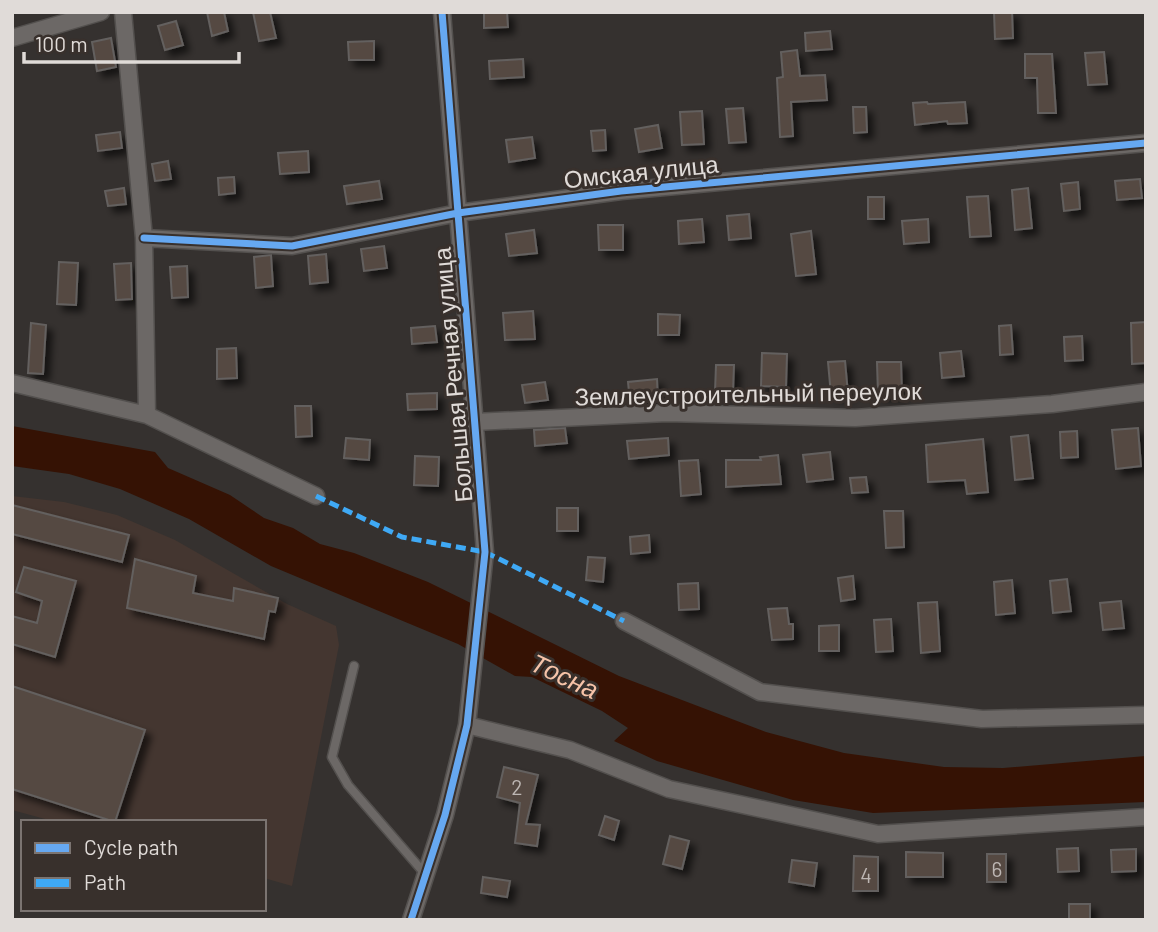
<svg xmlns="http://www.w3.org/2000/svg" width="1158" height="932" viewBox="0 0 1158 932" font-family="Barlow,sans-serif">
<style>
.built{fill:#443630}
.water{fill:#351204}
.building{fill:#544943;stroke:#64605e;stroke-width:2;filter:url(#shadow)}
.lines{fill:none;stroke-linecap:round;stroke-linejoin:round}
.lane-casing{stroke:#53504e;stroke-width:11}
.street-casing{stroke:#53504e;stroke-width:19}
.lane{stroke:#6c6866;stroke-width:8}
.street{stroke:#6c6866;stroke-width:16}
.quiet{stroke:#3fa9f5;stroke-width:5;stroke-dasharray:10 5;stroke-linecap:butt}
.cycleway-casing{stroke:#38302c;stroke-width:11}
.cycleway{stroke:#66a8f1;stroke-width:7}
.labels{text-anchor:middle;dominant-baseline:central;stroke-width:6;stroke-linejoin:round;paint-order:stroke}
.number-label{font-size:21px;fill:#bdb6b3}
.street-label{font-size:24px;fill:#e0dbd8;stroke:#38302c}
.water-label{font-size:26px;font-style:italic;fill:#f6c3a8;stroke:#38302c}
</style>
<defs>
<filter id="shadow"><feDropShadow dx="6" dy="6" stdDeviation="3.5" flood-color="#0009"/></filter>
</defs>
<rect width="100%" height="100%" fill="#35312f"/>
<path class="built" d="M12,496L64,502L117,515L175,540L287,604L336,626L339,645L292,886L264,878V822H56L12,810Z"/>
<path class="water" d="M12,426L155,452L168,468L230,495L264,518L293,528L320,544L354,553L428,582L619,676L766,732L844,753L944,767L1003,768L1146,756V802L873,813L793,800L657,761L614,741L628,728L602,711L532,677L515,676L458,644L271,566L189,519L120,489L69,474L12,466Z"/>
<path class="building" d="M207,12H224L228,31L212,36Z
M253,12H270L276,38L259,41Z
M484,12H507L508,27L484,28Z
M994,12H1012L1013,38L995,39Z
M176,21L183,45L165,50L158,26Z
M830,31L832,49L806,51L805,33Z
M111,38L116,67L97,71L92,42Z
M374,41V60H349L348,42Z
M797,50L800,76L825,75L827,100L791,102L793,136L780,137L777,78L783,77L781,52Z
M1104,52L1107,84L1088,85L1085,53Z
M1025,54H1052L1056,113H1038L1037,78H1025Z
M523,59L524,77L490,79L489,61Z
M927,102L928,104L965,102L967,123L948,124L947,121L915,125L913,103Z
M853,107H866L867,132L854,133Z
M743,108L746,142L729,143L726,109Z
M702,111L704,144L682,145L680,112Z
M658,125L662,148L639,152L635,129Z
M605,130L606,150L593,151L591,131Z
M120,132L122,148L98,151L96,135Z
M532,137L535,158L509,162L506,140Z
M308,151L309,172L280,174L278,153Z
M168,161L171,179L155,181L152,164Z
M234,177L235,193L219,195L218,178Z
M1140,179L1142,198L1117,200L1115,181Z
M379,181L382,199L347,204L344,186Z
M1078,182L1080,209L1064,211L1061,184Z
M124,188L126,204L108,206L105,191Z
M1028,188L1032,228L1015,230L1012,190Z
M988,196L991,236L970,237L967,197Z
M868,197H884V219H868Z
M749,214L751,238L729,240L727,216Z
M702,219L704,242L679,244L678,221Z
M928,219L929,242L904,244L902,221Z
M598,225H623V250H599Z
M534,230L537,253L509,256L506,234Z
M811,231L816,274L796,276L791,234Z
M384,246L387,268L364,271L361,249Z
M326,254L328,282L310,284L308,256Z
M271,255L273,286L256,288L254,257Z
M59,262L78,263L76,305L57,304Z
M131,263L132,299L116,300L114,264Z
M187,266L188,297L172,298L170,267Z
M533,311L535,339L505,340L503,313Z
M658,314L680,315L679,335H658Z
M1146,322V363L1132,364L1131,323Z
M31,323L46,325L43,374L28,373Z
M1011,325L1013,354L1000,355L999,326Z
M435,326L437,342L412,344L411,328Z
M1082,336L1083,360L1065,361L1064,337Z
M236,348L237,378L217,379V349Z
M961,351L964,376L942,378L940,353Z
M762,353L787,354L786,387L761,386Z
M845,361L848,394L831,395L828,362Z
M877,362H901L902,394H878Z
M716,365H734L733,392H715Z
M657,379L658,401L630,403L628,382Z
M545,382L548,400L525,403L522,385Z
M437,393V409L408,410L407,394Z
M295,406H311L312,436L296,437Z
M565,428L567,443L535,446L534,430Z
M1138,428L1141,466L1116,469L1112,430Z
M1077,431L1078,457L1061,458L1060,432Z
M1028,435L1033,478L1015,480L1011,437Z
M346,438L370,440L369,460L344,458Z
M668,438L669,455L629,459L627,441Z
M983,439L988,492L967,494L965,480L928,482L926,445Z
M830,452L833,479L807,482L803,455Z
M778,455L781,484L726,487V460H761L760,457Z
M415,456L439,457L438,486L414,485Z
M698,460L701,494L681,496L679,461Z
M866,477L868,492L852,493L850,478Z
M12,505L129,535L122,562L12,534Z
M557,508H578V531H557Z
M884,511H903L904,547L886,548Z
M649,535L650,552L631,554L630,537Z
M588,557L605,558L603,582L586,580Z
M135,559L196,576L193,593L233,601L234,588L278,598L275,612L269,611L264,639L127,608Z
M24,567L76,581L55,657L12,644V616L37,623L42,601L16,592Z
M853,576L855,599L841,601L838,578Z
M1067,579L1071,611L1053,613L1050,581Z
M1012,580L1015,613L996,615L994,582Z
M698,583L699,609L679,610L678,584Z
M1121,601L1124,628L1103,630L1100,603Z
M937,602L940,651L921,653L918,603Z
M787,608L789,624H793V639L772,640L768,609Z
M891,619L893,651L876,652L874,620Z
M839,625V651H819V626Z
M12,686L145,730L115,822L12,789Z
M504,767L538,775L526,824L540,825L537,846L515,843L520,803L497,797Z
M605,816L619,821L614,840L599,835Z
M670,836L689,841L682,869L663,864Z
M1078,848L1079,871L1058,872L1057,849Z
M1136,849V871L1112,872L1111,850Z
M906,852L943,853V877H906Z
M987,854H1006V882H987Z
M854,856L878,857V891H853Z
M792,860L817,863L814,886L789,882Z
M483,877L510,881L507,897L481,893Z
M1069,904H1090V920H1069Z"/>
<g class="lines">
<g class="lane-casing">
<path id="lane" d="M354,666L332,757L348,785L426,875"/>
</g>
<g class="street-casing">
<path id="street" d="M123,12L144,238L147,415
M12,38L101,12
M144,238L292,246L458,213L621,191L1146,143
M12,383L147,415L316,496
M475,422L667,413L855,418L1052,404L1146,392
M624,621L760,692L982,719L1146,715
M467,725L570,750L669,789L878,834L1146,817
M411,920L445,815L467,725L485,552L442,12"/>
</g>
<use href="#lane" class="lane"/>
<use href="#street" class="street"/>
<path class="quiet" d="M316,496L402,537L485,552L624,621"/>
<g class="cycleway-casing">
<path id="cycleway" d="M144,238L292,246L458,213L621,191L1146,143
M411,920L445,815L467,725L485,552L442,12"/>
</g>
<use href="#cycleway" class="cycleway"/>
</g>
<g class="labels">
<g class="number-label">
<text x="517" y="786">2</text>
<text x="997" y="868">6</text>
<text x="866" y="874">4</text>
</g>
<g class="street-label">
<text transform="translate(641 171) rotate(-6)">Омская улица</text>
<text transform="translate(452 375) rotate(-95)">Большая Речная улица</text>
<text transform="translate(748 393) rotate(-1)">Землеустроительный переулок</text>
</g>
<g class="water-label">
<text transform="translate(565 675) rotate(25)">Тосна</text>
</g>
</g>
<rect width="1158" height="932" fill="none" stroke="#e0dbd8" stroke-width="28"/>
<rect x="21" y="820" width="245" height="91" fill="#38302c" stroke="#7b7471" stroke-width="2"/>
<rect x="35" y="843" width="35" height="10" fill="#66a8f1" stroke="#7b7471" stroke-width="2"/>
<text x="84" y="855" font-size="21" fill="#e0dbd8">Cycle path</text>
<rect x="35" y="878" width="35" height="10" fill="#3fa9f5" stroke="#7b7471" stroke-width="2"/>
<text x="84" y="890" font-size="21" fill="#e0dbd8">Path</text>
<path d="M24 52v10h215v-10" fill="none" stroke="#e0dbd8" stroke-width="3.5"/>
<text x="35" y="52" font-size="21" fill="#e0dbd8" stroke="#38302c" stroke-width="5" paint-order="stroke">100 m</text>
</svg>
